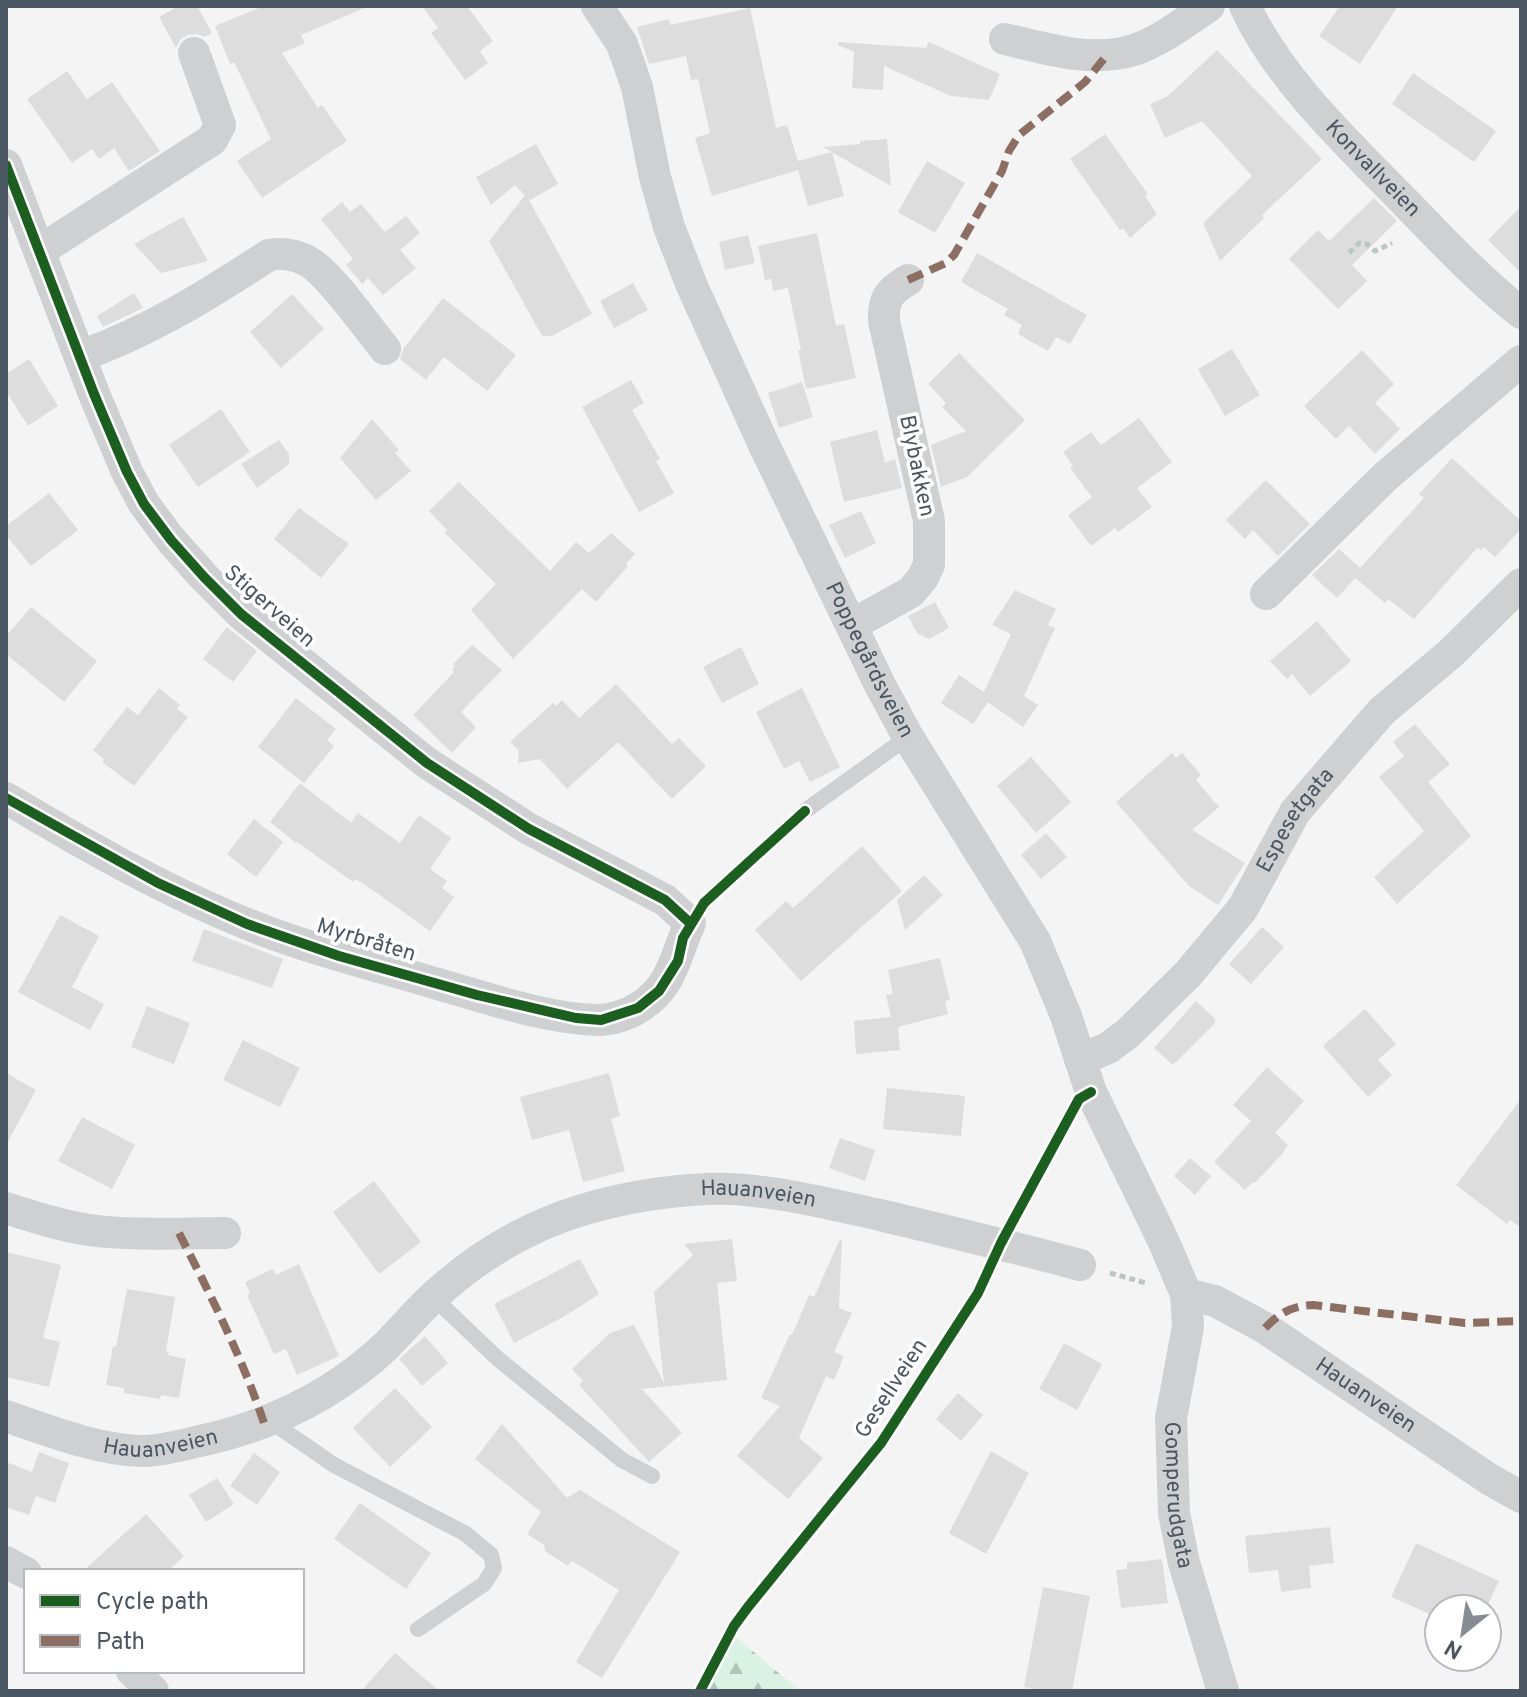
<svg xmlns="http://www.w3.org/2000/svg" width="1527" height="1697" viewBox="0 0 1527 1697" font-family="Overpass,sans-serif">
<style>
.forest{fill:url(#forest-firs)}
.building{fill:#ddddde}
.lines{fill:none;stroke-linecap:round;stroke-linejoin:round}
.path{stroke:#bcc7c4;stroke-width:5;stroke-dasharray:6 4;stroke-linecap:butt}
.service{stroke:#ced0d2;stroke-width:16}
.minor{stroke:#ced0d2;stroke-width:32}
.quiet{stroke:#8d6e63;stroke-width:8;stroke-dasharray:16 8;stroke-linecap:butt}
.cycleway-casing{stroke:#fff;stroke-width:15}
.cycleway{stroke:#1b5e20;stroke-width:10}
.labels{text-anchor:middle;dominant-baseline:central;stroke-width:7;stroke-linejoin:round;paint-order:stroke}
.street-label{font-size:22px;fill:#4a5661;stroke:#fff}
</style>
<defs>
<pattern id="forest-firs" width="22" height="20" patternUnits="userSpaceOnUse" patternTransform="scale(2)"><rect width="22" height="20" fill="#d9f2e3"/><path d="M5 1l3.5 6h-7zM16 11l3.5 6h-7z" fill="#b2c7bb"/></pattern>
</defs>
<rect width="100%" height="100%" fill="#f4f4f4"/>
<path class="forest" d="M729,1631L800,1691H700Z"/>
<path class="building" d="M179,6H197L212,33L204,37L197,34L187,35L180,40L176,48L159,17Z
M264,6H369L301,35L305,43L282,53L318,108L322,105L347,141L262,198L237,161L271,139L234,62L230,64L215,26Z
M422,6H467L493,41L480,51L488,63L465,80L431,33L438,28Z
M1340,6H1398L1360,64L1319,36Z
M750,8L776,128L787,125L798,161L832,152L844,196L808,206L798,170L712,196L695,138L710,133L698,79L691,80L686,56L649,64L637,27L669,19L670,25Z
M838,42L926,48L929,42L1000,74L989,100L951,96L884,66L883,90L852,88L854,52L838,45Z
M1217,50L1322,159L1262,215L1264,218L1220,261L1203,223L1252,176L1202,121L1165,138L1150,104L1168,96Z
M67,71L87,99L112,82L160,151L129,171L114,148L99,159L92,149L72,163L27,99Z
M1413,73L1496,131L1474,162L1392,104Z
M1105,134L1148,194L1145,196L1157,214L1130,238L1123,228L1120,230L1070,159Z
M887,139L891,186L823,147L860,144V141Z
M536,144L558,184L530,200L527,196L592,314L552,336H542L489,241L525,195L515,185L491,205L476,177Z
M927,161L965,183L935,233L898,212Z
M1374,198L1397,221L1352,265L1367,281L1338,309L1289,259L1318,230L1329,241Z
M342,202L350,212L361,204L385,232L406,216L420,233L400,250L416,268L383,295L368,278L362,284L346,265L353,259L321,219Z
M1521,206V273L1488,240Z
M183,217L208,261L161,273L134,244Z
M817,233L836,326L844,324L856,378L806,389L798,350H801L788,288L773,291L771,279L765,280L758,246Z
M748,235L755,263L725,270L719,242Z
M977,253L1087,315L1070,344L1056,337L1048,351L1018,334L1022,325L1004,315L1008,309L961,282Z
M633,283L648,310L614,328L600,301Z
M134,293L143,308L103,327L97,316Z
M292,294L324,329L281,368L250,332Z
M443,298L516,355L487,391L444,357L426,380L400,359L404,348Z
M1232,349L1260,395L1225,416L1198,369Z
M1362,350L1394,384L1375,403L1400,429L1375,454L1349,426L1336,439L1304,406Z
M959,353L1025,420L967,477L941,487L931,445L966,431L942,407L946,403L928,384Z
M29,359L58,406L28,426L6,391V374Z
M631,380L644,403L632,410L660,459L656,461L674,493L639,512L582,407Z
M802,382L813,417L779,428L768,393Z
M221,409L250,452L198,487L169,445Z
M1139,418L1172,462L1137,488L1152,507L1118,532L1115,528L1091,546L1068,515L1092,497L1070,468L1073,466L1063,452L1091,432L1101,445Z
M372,419L399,450L395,453L411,471L376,500L340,458Z
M877,430L885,463L895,459L902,488L844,502L830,442Z
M279,440L289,454V464L257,488L241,464Z
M1452,458L1521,521V529L1495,557L1484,547L1481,550L1478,547L1414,619L1388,599L1385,603L1355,578L1337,598L1312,575L1339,549L1360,568L1424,498L1419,494Z
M1266,480L1310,524L1278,556L1253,530L1245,539L1226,520Z
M459,482L550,571L576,542L589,553L611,533L635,554L626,564L628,566L596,602L582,589L513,659L471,610L496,584L445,533L447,530L429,511Z
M49,493L78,530L31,566L6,535V526Z
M299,508L349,544L321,578L274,539Z
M861,511L876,543L845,558L829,525Z
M1015,590L1056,609L1048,625L1055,628L1024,696L1038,705L1023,727L988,702L973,724L941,703L959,675L984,692L1011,634L992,625Z
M935,602L949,628L929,639L917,633L908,616Z
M31,607L97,661L64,702L6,654V636Z
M1317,621L1351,661L1310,696L1292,674L1287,679L1270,661Z
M227,627L257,651L233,682L203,659Z
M472,645L502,670L461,712L476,727L452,753L413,715L454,672L452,669L455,666L453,664Z
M741,647L759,684L722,703L703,667Z
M616,684L672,744L679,738L706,766L672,799L618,742L567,789L540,759L518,763L519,750L510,742L553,703L556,706L562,700L579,718Z
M159,688L180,705L177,709L188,717L134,786L102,762L104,759L93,750L127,707L138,715Z
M802,688L840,767L810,782L799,761L784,769L756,712Z
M296,698L336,729L327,740L334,746L304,783L258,747Z
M1415,724L1450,764L1428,782L1471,836L1397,904L1374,877L1424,831L1379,777L1404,756L1393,742Z
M1172,753L1176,758L1182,753L1201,775L1196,780L1219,807L1192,830L1245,863L1218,905L1189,886L1116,802Z
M1031,757L1071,802L1036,833L997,786Z
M300,783L351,823L358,813L400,843L419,815L451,838L430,869L447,881L442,888L454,897L430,931L374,891L356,879L353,882L297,842L296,843L270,822Z
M254,819L283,842L256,877L227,854Z
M1046,833L1067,857L1041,879L1021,855Z
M862,846L902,891L801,981L755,930L786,901L793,908Z
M924,875L943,895L905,930L897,900Z
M60,915L99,936L72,987L104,1004L90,1030L18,992Z
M1262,927L1284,947L1251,984L1229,964Z
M204,929L283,959L272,988L192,961Z
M940,958L950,1000L945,1001L948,1014L898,1027L900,1050L856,1054L854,1021L891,1017L886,995L893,994L888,970Z
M1196,1001L1215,1019V1023L1173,1065L1154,1048Z
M147,1006L190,1023L174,1064L131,1047Z
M1365,1009L1396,1044L1378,1060L1392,1075L1368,1097L1323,1046Z
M243,1040L300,1068L280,1107L223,1080Z
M1267,1067L1304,1101L1275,1133L1288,1145L1283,1153L1255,1183L1253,1182L1245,1190L1214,1162L1251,1121L1233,1105Z
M6,1073L36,1090L6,1145Z
M609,1073L620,1116L611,1119L625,1171L583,1182L569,1130L532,1140L520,1097Z
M887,1088L965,1096L961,1136L883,1129Z
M1521,1099V1228L1510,1220L1507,1224L1456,1185Z
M82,1117L135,1145L112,1189L58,1161Z
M840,1138L875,1150L865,1181L829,1168Z
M1190,1158L1211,1176L1195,1195L1174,1176Z
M374,1181L421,1242L379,1274L333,1212Z
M732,1239L737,1281L717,1283L727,1380L642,1389L682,1433L649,1462L579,1385L583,1381L572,1369L610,1333L634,1325L664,1383L654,1292L693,1255L684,1244Z
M840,1239L842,1240L839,1308L852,1313L834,1352L844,1356L834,1380L826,1376L799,1438L823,1458L788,1499L737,1456L780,1406L761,1398L790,1334L792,1335L809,1295L814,1297Z
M6,1252L61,1265L43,1338L60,1342L49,1387L6,1377Z
M580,1259L599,1294L565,1316L514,1343L494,1304Z
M299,1264L339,1356L297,1375L286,1349L274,1354L247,1295L250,1294L245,1282L273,1269L276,1275Z
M127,1289L175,1297L166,1351L169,1352L168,1355L186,1359L179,1398L161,1395L160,1399L124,1393V1388L106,1385L113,1346L116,1347Z
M425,1336L448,1363L422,1386L399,1359Z
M1064,1343L1102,1364L1077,1410L1039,1389Z
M395,1388L432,1427L390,1467L353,1428Z
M958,1393L983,1415L961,1441L936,1419Z
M502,1424L567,1498L580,1490L680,1552L602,1678L576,1662L619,1590L572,1561L568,1566L545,1551L544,1545L527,1534L541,1512L475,1459Z
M991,1451L1029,1473L986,1554L949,1533Z
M39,1452L69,1463L55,1503L36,1496L29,1515L6,1507V1462L32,1472Z
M254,1453L280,1472L257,1505L230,1486Z
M217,1478L234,1504L206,1522L189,1495Z
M360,1503L431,1553L406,1589L334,1539Z
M146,1514L184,1556L168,1571H83Z
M1330,1527L1334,1563L1309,1566L1311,1588L1281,1592L1278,1570L1249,1573L1245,1536Z
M1416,1543L1499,1581L1486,1609H1439V1618L1391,1597Z
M1162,1559L1168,1603L1121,1608L1116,1570L1127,1569V1563Z
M1043,1587L1090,1596L1072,1691H1045L1024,1687Z
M395,1653L439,1691H361Z"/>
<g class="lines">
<path class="path" d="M1349,253L1359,243L1367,244L1375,251L1392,243
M1110,1273L1146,1283"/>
<path class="service" d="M805,811L908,737
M433,1297L497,1358L622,1460L652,1476
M270,1421L334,1465L466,1534L491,1555L494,1568L484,1584L418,1629"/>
<g class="minor">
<path id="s1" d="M597,6L622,44L637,87L655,177L669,227L692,286L764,445L880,685L908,737L1035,941L1066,1016L1091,1092L1163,1240L1186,1294L1188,1327L1171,1418L1174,1513L1184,1563L1223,1691"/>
<path id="s2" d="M1245,6C1278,78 1347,143 1402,199C1440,238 1478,279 1521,313"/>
<path d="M1005,39C1047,49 1091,63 1134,50C1161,41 1186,21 1209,6"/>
<path d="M6,165L94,394L127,472L144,504L171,540L204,577L241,614L427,763L529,829L665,900L690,923C675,956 673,987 638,1008C627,1015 611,1020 598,1020C547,1019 487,998 438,984C374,965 309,949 247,924C163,890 83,844 6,798"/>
<path d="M41,250L212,140L220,125L194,53"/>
<path d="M80,356C149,332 209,294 269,255C285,252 303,256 316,267C338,285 366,326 385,349"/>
<path d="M1266,594L1385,477L1521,361"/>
<path d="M852,625L911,592L922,579L929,565V521L884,321C883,299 889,291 908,280"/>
<path id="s3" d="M1080,1060L1108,1048L1127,1034L1188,974L1243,908L1295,812L1331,770L1382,711L1451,653L1521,584"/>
<path d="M6,1208C33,1217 61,1226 89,1230C134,1236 180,1233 225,1233"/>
<path id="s4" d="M1186,1294L1215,1301L1265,1328L1489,1479L1521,1497"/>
<path id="s5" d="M6,1416C48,1431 101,1451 146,1451C164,1450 183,1445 200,1441C269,1426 334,1395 386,1346C402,1330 416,1313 432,1298C475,1258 526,1227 582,1210C622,1198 665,1191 707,1189C764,1187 825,1203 880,1215C947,1231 1014,1247 1080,1265"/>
<path d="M6,1562L26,1573"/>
<path d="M132,1671L153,1691"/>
</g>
<path class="quiet" d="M908,280L946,263L954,255L1002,171L1009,151L1019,135L1085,82L1107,55
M179,1233C211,1296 242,1357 264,1423
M1265,1328C1280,1313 1291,1306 1313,1305L1465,1323L1521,1321"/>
<g class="cycleway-casing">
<path id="cycleway" d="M6,165L94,394L127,472L144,504L171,540L204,577L241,614L427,763L529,829L665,900L690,923
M6,798L158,883L247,924L339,956L477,995L576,1018L601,1020L638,1008L659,991L678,961L683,938L704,903L805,811
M700,1691L734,1626L748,1607L881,1443L978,1293L1001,1243L1079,1099L1091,1092"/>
</g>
<use href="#cycleway" class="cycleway"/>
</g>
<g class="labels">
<g class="street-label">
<text stroke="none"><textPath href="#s2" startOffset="208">Konvallveien</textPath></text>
<text transform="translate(916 466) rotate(78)">Blybakken</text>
<text transform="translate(269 607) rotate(41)">Stigerveien</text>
<text stroke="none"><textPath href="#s1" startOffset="712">Poppegårdsveien</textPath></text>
<text stroke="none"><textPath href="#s3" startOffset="328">Espesetgata</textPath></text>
<text transform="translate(366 941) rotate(17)">Myrbråten</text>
<text stroke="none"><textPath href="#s5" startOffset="832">Hauanveien</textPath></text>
<text transform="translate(892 1389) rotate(-57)">Gesellveien</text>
<text stroke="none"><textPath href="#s4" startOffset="208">Hauanveien</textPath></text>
<text stroke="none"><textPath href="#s5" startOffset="160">Hauanveien</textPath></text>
<text stroke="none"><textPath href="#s1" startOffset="1626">Gomperudgata</textPath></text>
</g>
</g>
<rect width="1527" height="1697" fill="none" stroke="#4a5661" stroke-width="16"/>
<rect x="24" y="1569" width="280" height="104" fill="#ffffff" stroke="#b7bbc0" stroke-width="2"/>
<rect x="40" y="1595" width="40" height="12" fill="#1b5e20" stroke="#b7bbc0" stroke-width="2"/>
<text x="96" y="1609" font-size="24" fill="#4a5661">Cycle path</text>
<rect x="40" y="1635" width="40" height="12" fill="#8d6e63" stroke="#b7bbc0" stroke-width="2"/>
<text x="96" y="1649" font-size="24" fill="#4a5661">Path</text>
<g transform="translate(1463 1633) rotate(210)"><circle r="38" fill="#ffffff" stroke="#b7bbc0" stroke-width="2"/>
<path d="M0-6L14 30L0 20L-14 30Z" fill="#868d94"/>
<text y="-12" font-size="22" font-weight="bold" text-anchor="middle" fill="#4a5661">N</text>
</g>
</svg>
